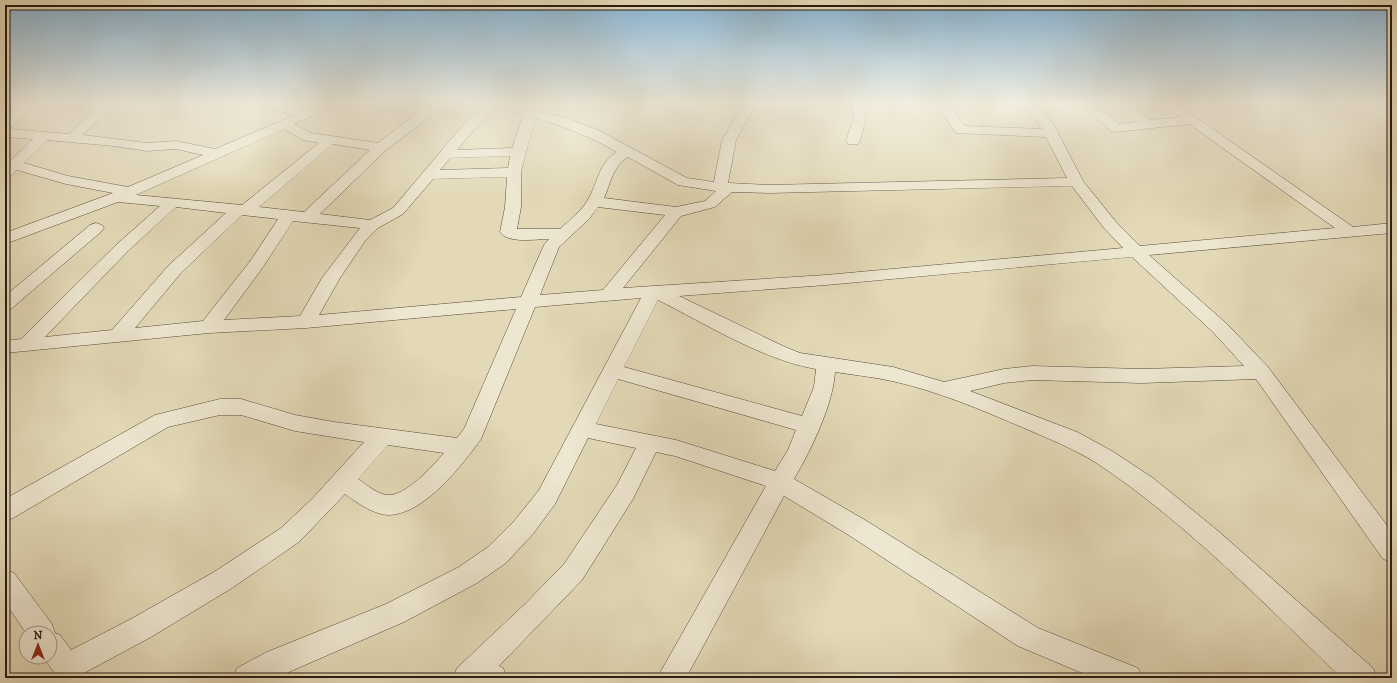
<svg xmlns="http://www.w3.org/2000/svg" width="1397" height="683" viewBox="0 0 1397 683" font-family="'IM FELL DW Pica',serif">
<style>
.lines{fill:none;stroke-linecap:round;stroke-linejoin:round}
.minor-casing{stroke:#574a3a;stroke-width:1}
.minor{fill:#ede6d0;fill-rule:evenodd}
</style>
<rect width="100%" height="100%" fill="#e3d9b7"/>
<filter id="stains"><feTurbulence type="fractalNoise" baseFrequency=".005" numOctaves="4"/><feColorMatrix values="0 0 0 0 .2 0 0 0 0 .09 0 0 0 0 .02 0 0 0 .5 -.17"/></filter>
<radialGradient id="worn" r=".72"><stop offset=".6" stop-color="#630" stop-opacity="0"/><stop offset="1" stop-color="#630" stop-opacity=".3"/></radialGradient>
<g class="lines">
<g class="minor-casing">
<path id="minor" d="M20,104H33L10,129L69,134L101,104H114L83,135L147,143L176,141L215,149L295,115L263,107L261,104H281L306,110L320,104H336L334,107L294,124L311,133L378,143L416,114L377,107L375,104H401L429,109L431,112L422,123L386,150L320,214L370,220L393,208L468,119L486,104H510L566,118L598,130L687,178L714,182L722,140L744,104H756L736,140L728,183L769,185L1067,178L1046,137L956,133L936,104H948L965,126L1042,129L1024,104H1036L1054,125L1083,181L1116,222L1140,246L1335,228L1189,124L1116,132L1111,131L1080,104H1094L1119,124L1137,122L1116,104H1130L1151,120L1180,117L1163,104H1177L1353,227L1392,223V233L1149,255L1227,324L1268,367L1392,532V562L1383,559L1256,379L1142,383L1032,380L1004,383L970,391L1077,432L1112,451L1153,478L1217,530L1373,668L1377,678H1342C1264,604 1188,524 1098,464C1075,449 1049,439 1024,428C982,410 937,391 892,381C874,377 854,375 835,372C833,405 811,450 794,479L865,520L1038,628L1138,668L1142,678H1094L1018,646L847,534L784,496L686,678H657L766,486L675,456L656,452L633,499L582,580L499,666L503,668L507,678H453L457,668L525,604L564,564L617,485L636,448L588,438L555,504L533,534L506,563L477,583L404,622L275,678H233L237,668L267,652L386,604L459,567L488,547L515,520L539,490L641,298L535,307L481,439C462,465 425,514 389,515C374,515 356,502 345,494L299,542L232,588L151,637L86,672L88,678H58L43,657H50V633H26L5,602V569L14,573L52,624L55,633L60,635L71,650L131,619L214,572L281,528L312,499L364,442L295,431L241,415H220L168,427L13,518L5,521V499L155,415L220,399H241L295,415L334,422L457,438L464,429L516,309L306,328L209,333L5,353V341L21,339L116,245L160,206L118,202L5,244V233L113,193L66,184L17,170L10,177L5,178V166L33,139L5,137V119ZM496,108L523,115L512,148L457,150L478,125ZM535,118C564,126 591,137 617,152C600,162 598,180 590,196C583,210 571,219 560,229H517L521,207V172ZM284,129L303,140L319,143L242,205L136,195ZM47,140L114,146L147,151L176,149L203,155L128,187L68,176L24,163ZM333,144L370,150L304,212L259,207ZM510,156L508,168L440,170L450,158ZM628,157L678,185L716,191L705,201L676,207L604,198C611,183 612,167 628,157ZM507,177L505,207L500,232C508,244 536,239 549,239L544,245L521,297L319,315L340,278L365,241L378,228L403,214L433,179ZM1072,186L1104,228L1123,248L826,275L623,288L681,216L715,207L732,192L769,193ZM176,207L226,213L169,265L112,330L45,337L128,251ZM598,207L665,215L603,290L540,295L559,247L589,219ZM242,215L278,219L251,260L203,321L135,328L181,273ZM293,221L360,228L322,278L300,316L224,320L263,267ZM1132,257L1213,332L1244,366L1142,369L1032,366L1004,369L944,382L893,367L800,353L783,346L679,296L826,285ZM658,300C706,324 763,360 816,369L814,387L802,416L624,367ZM618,379L796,430L788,450L775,471L676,440L596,424ZM388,445L444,453C433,466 406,496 388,495C378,495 366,484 358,479Z
M852,104H864L866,118L860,141L858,144H848L846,141L854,118Z
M96,223L102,225L104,228L102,231L11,309L5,311V296L90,225Z"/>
</g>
<use href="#minor" class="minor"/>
</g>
<linearGradient id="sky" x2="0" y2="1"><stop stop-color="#88b5d5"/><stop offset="0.52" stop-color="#f2eedf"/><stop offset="1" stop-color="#f2eedf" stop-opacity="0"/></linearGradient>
<rect width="1397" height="199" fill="url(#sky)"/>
<rect width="1397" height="683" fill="none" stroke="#e3d9b7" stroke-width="20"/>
<rect x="6" y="6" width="1385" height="671" fill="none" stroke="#281a11" stroke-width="2"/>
<rect x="10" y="10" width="1377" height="663" fill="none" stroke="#281a11"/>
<g transform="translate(38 645)"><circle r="19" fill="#ede6d0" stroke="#9e9484"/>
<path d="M0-3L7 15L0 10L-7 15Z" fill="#8f2418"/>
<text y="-6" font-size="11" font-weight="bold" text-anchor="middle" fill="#281a11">N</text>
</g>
<rect width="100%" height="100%" filter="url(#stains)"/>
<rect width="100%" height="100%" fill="url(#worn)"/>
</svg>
